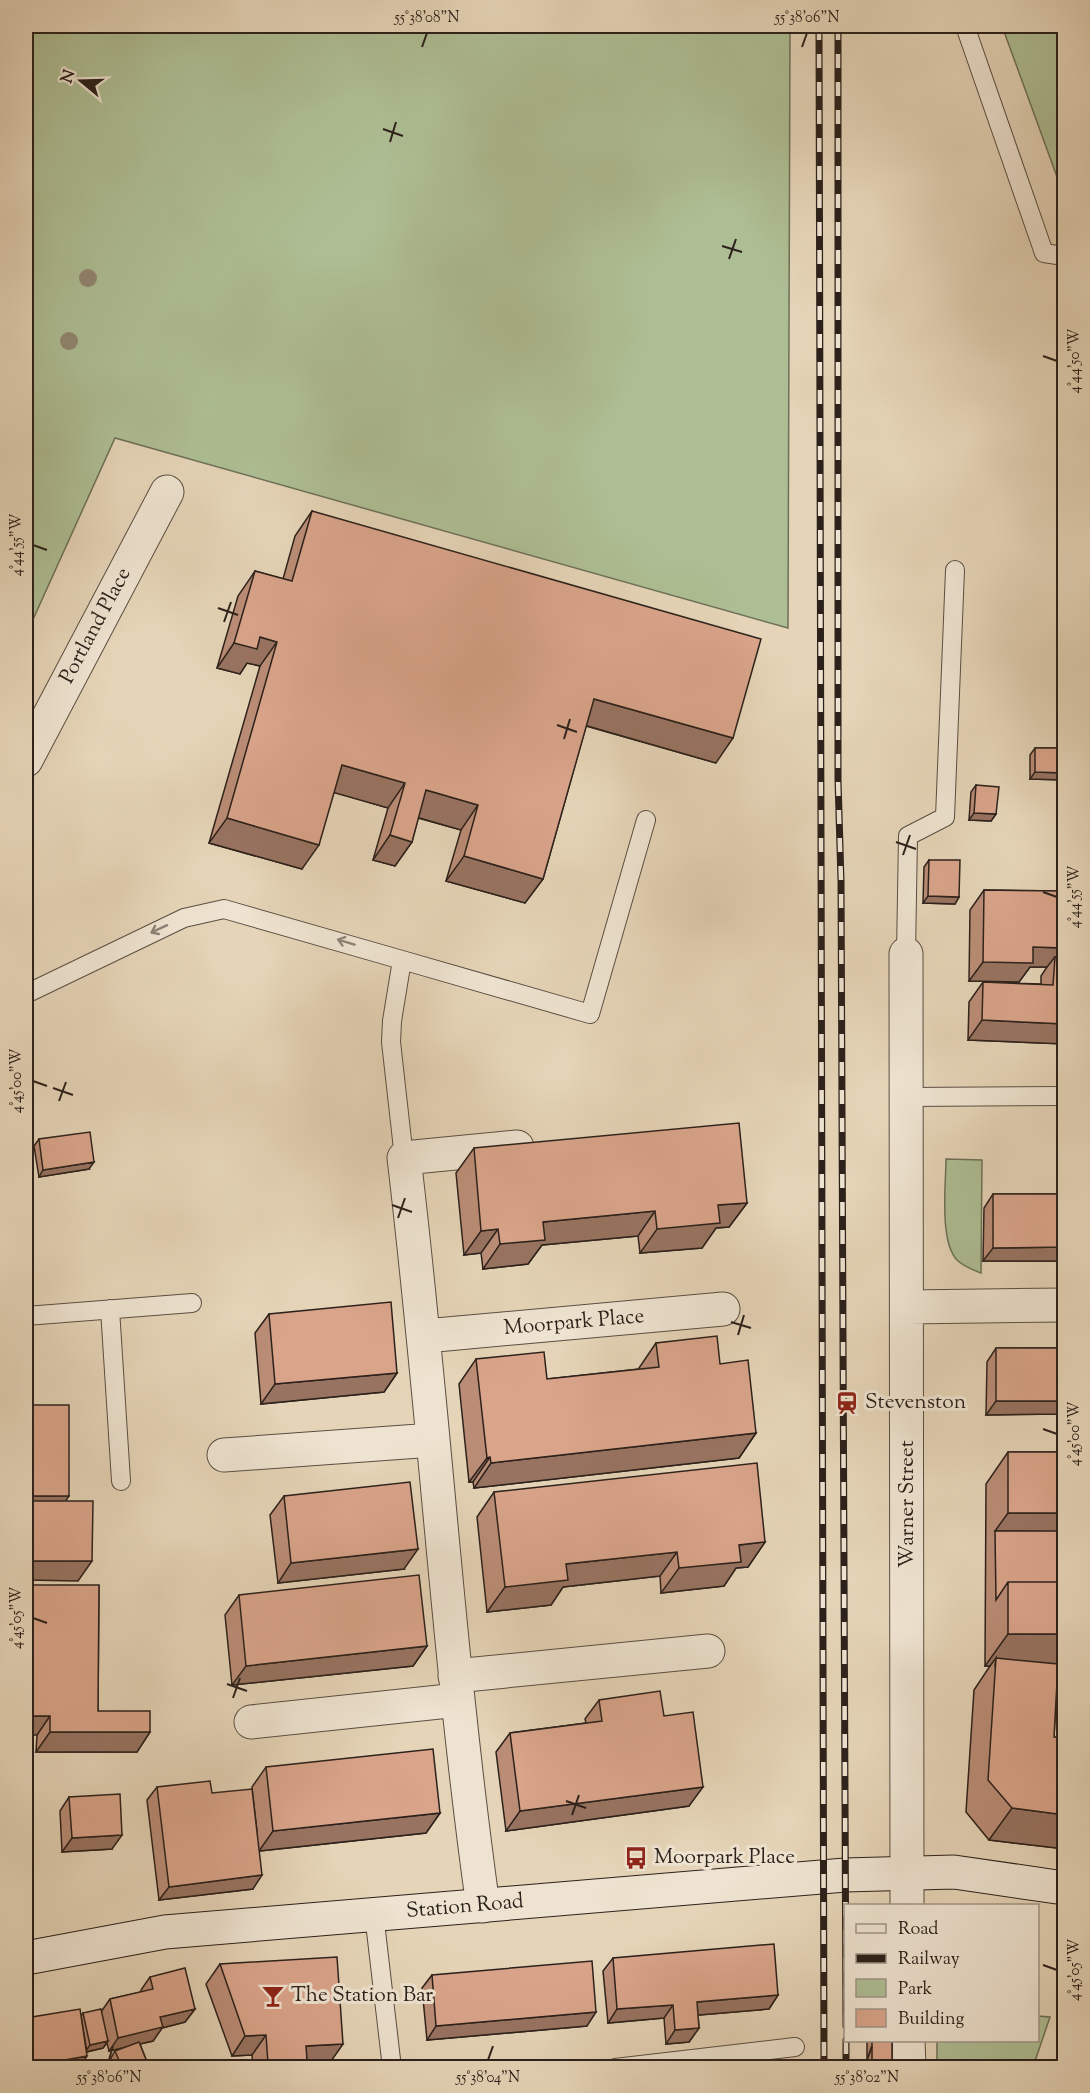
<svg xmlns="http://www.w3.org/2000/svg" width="1090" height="2093" viewBox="0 0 1090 2093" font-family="'Sorts Mill Goudy',serif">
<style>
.green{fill:#aebe94;stroke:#6d7058;stroke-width:1.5}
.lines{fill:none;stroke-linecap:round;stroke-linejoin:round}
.lane-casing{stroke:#5a4e42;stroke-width:20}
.street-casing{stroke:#5a4e42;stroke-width:35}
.secondary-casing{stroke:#2c211b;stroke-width:35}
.lane{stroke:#eee3d0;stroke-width:18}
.street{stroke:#eee3d0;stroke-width:33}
.secondary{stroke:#eee3d0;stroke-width:33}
.rail-casing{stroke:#2c211b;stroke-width:7}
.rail{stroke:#eee3d0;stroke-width:4.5;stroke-dasharray:14;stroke-linecap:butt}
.tree{fill:#918772}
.wall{fill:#bb8d77;stroke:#2c211b;stroke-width:1.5}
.shaded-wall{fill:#987361;stroke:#2c211b;stroke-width:1.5}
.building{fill:#d9a48a;stroke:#2c211b;stroke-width:1.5}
.oneway{stroke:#8d8276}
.ticks{fill:none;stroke:#2c211b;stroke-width:2}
.labels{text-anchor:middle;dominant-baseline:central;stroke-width:6;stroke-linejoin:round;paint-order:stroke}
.street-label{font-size:21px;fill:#2c211b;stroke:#eee3d0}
.poi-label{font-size:21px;fill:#2c211b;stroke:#eee3d0;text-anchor:start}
.neatline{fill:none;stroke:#2c211b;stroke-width:2}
.ticks-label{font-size:15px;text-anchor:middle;fill:#2c211b}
</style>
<rect width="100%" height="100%" fill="#e5d4b7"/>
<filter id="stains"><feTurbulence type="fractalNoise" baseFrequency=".00333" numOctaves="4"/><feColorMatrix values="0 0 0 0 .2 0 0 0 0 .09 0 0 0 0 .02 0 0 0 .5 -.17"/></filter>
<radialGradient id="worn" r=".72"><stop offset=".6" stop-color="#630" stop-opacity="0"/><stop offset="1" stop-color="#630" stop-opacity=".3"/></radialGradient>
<path class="green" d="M26,26H790L788,628L115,438L26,635Z
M1002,26H1064V196Z
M946,1159L982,1160L981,1273C973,1270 963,1266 957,1260C939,1241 946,1183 946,1159Z
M1038,2016L1050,2017L1033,2067H937V2041L1038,2040Z"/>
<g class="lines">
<g class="lane-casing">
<path id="lane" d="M965,26L1044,253L1064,256
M906,954L908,836L945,817L955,570
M26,994L184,918L224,909L402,960
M907,1097L1064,1096
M404,1158L391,1042L392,1021L402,960L590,1014L646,820
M110,1309L121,1481
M26,1316L192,1303
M374,1914L392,2068
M615,2068L795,2047"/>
</g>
<g class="street-casing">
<path id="street" d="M26,760L167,492
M906,954L907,1906
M908,1307L1064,1305
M425,1336L723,1309
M224,1455L433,1440
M455,1676L708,1651
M251,1722L458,1700
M483,1906C448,1657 434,1407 404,1158L517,1147
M908,2040L909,2068"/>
</g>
<g class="secondary-casing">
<path id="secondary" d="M26,1958L165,1932L845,1875L954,1872L1064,1888"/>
</g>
<use href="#lane" class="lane"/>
<use href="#street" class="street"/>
<use href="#secondary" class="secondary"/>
<g class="rail-casing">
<path id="rail" d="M819,26L824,2068
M838,26V780L841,881L846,2026
M846,2040V2068"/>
</g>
<use href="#rail" class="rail"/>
</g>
<g class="tree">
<circle cx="88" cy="278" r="9"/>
<circle cx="69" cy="341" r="9"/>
</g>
<path class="wall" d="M1065,370V411H1063Z
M312,511L716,763L586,726L543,879L525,903L446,881L461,830L418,818L412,842L395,866L373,860L388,808L334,792L302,869L209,843L260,666L247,663L240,674L217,668L238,596L255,571L283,579L295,536Z
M1035,748H1065V780L1030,779V755Z
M976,785L996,814L991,821L969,820L971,792Z
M929,860L959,897L955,904L923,903L924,867Z
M984,890L1065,891V1044L968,1040L969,1002L983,982L1041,984V976L1047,967H1030L1019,982L969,981L970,910Z
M39,1139L89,1169L39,1177L34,1146Z
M474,1148L747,1203L729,1227L716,1228L702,1248L640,1253L638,1236L542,1245L528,1264L483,1269L481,1253L464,1255L456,1173Z
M993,1194H1065V1261H983L984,1208Z
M269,1314L397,1373L384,1392L261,1404L255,1333Z
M656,1343L720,1364L756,1433L739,1458L474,1488L473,1482H469L459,1384L476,1359L547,1379L639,1369V1368Z
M996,1348H1065V1414L986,1415L987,1362Z
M1008,1452H1065V1532H1062L1065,1666H1058L1054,1737L1065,1739V1849L989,1840L966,1812L974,1690L990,1666H985L986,1484Z
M494,1492L765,1542L748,1567L736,1568L724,1586L661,1593L660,1576L563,1587L551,1605L487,1612L477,1517Z
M284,1496L404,1569L278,1583L270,1515Z
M99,1585L98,1711L150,1732L137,1752H36L37,1735Z
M239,1595L427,1646L413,1666L232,1685L225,1615Z
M599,1700L664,1716L689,1806L506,1831L496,1752L510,1733L586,1723L585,1719Z
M266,1767L440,1813L426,1833L259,1851L253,1889L159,1900L147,1800L157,1787L212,1793L257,1832L252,1787Z
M69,1797L112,1849L62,1852L60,1811Z
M613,1958L778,1995L769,2009L698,2015L699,2028L689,2042L666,2044L664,2018L608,2023L603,1971Z
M220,1964L329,2064L303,2065L302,2067H253L252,2055L232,2056L206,1984Z
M432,1975L587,2026L427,2040L422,1988Z
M150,1977L195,2009L185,2022L162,2028L153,2041L140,2044L149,2067H114L111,2058L115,2051L125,2048L109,2051L107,2043L103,2048L87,2052L81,2016L83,2013L101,2012L110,1999L141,1992V1990Z
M867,2040H892V2067H867Z"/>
<path class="shaded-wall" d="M260,637L277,642L260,666L247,663L240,674L217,668L234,643Z
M594,699L733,738L716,763L577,723Z
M342,765L405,783L388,808L325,790Z
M1035,772L1065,773V780L1030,779Z
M426,790L478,805L461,830L409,815Z
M974,813L996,814L991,821L969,820Z
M227,818L319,845L302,869L209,843Z
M390,835L412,842L395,866L373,860Z
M464,856L543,879L525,903L446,881Z
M928,896L959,897L955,904L923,903Z
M1033,947L1065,948V968L1055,957L1047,967H1030L1019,982L969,981L983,962Z
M982,1020L1065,1024V1044L968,1040Z
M94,1162L89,1169L39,1177L43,1170Z
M747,1203L729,1227L716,1228L702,1248L640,1253L657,1229L718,1205Z
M655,1211L638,1236L542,1245L528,1264L483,1269L500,1244L543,1222Z
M498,1229L481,1253L464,1255L481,1231Z
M1065,1247V1261H983L993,1248Z
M397,1373L384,1392L261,1404L275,1384Z
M996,1401H1065V1414L986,1415Z
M756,1433L739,1458L474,1488L491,1463Z
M490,1457L473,1482H469L487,1458Z
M26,1496H69L56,1516L26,1515Z
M1008,1513H1065V1532L995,1531Z
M765,1542L748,1567L736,1568L724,1586L661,1593L679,1568L739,1545Z
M418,1549L404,1569L278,1583L291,1563Z
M677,1552L660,1576L563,1587L551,1605L487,1612L505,1587L566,1564Z
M26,1561H92L78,1581L26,1580Z
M1008,1634H1065V1666H995L996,1658L990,1666H985Z
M427,1646L413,1666L232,1685L246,1666Z
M26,1716H50L37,1735H26Z
M50,1732H150L137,1752H36Z
M703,1787L689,1806L506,1831L520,1811Z
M1012,1808L1065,1815V1849L989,1840Z
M440,1813L426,1833L259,1851L273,1831Z
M122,1835L112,1849L62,1852L72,1838Z
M262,1875L253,1889L159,1900L169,1887Z
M778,1995L769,2009L687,2016L697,2002Z
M673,2005L664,2018L608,2023L617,2009Z
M195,2009L185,2022L162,2028L153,2041L109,2051L118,2038L160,2017Z
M596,2012L587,2026L427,2040L436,2026Z
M699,2028L689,2042L666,2044L675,2030Z
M266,2035L252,2055L232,2056L245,2036Z
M108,2041L103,2048L85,2052L90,2045Z
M343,2044L329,2064L303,2065L302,2067H264L268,2063L306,2046Z
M87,2056L80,2067H26Z"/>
<path class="building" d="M312,511L761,639L733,738L594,699L543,879L464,856L478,805L426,790L412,842L390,835L405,783L342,765L319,845L227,818L277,642L260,637L257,649L234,643L255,571L292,581Z
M1035,748H1065V773L1035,772Z
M976,785L999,787L996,814L974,813Z
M929,860H960L959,897L928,896Z
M984,890L1065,891V948L1033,947V963L983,962Z
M1055,957H1065V1024L982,1020L983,982L1053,985Z
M739,1123L747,1203L718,1205L720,1223L657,1229L655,1211L543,1222L545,1240L500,1244L498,1229L481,1231L474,1148Z
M90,1132L94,1162L43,1170L39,1139Z
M993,1194H1065V1247L993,1248Z
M391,1302L397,1373L275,1384L269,1314Z
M717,1336L720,1364L748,1360L756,1433L491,1463L490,1457L487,1458L476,1359L544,1352L547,1379L659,1367L656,1343Z
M996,1348H1065V1401H996Z
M26,1405H69V1496H26Z
M1008,1452H1065V1513H1008Z
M757,1463L765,1542L739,1545L741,1562L679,1568L677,1552L566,1564L568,1580L505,1587L494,1492Z
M410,1482L418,1549L291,1563L284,1496Z
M26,1501H93L92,1561H26Z
M995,1531H1062V1582H1008L996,1600Z
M419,1575L427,1646L246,1666L239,1595Z
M1008,1582H1065V1634H1008Z
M26,1585H99L98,1711H150V1732H50V1716H26Z
M996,1658L1058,1664L1054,1737L1065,1739V1815L1012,1808L988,1780Z
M660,1691L664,1716L693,1712L703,1787L520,1811L510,1733L602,1721L599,1700Z
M433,1749L440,1813L273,1831L266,1767Z
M210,1781L212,1793L252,1789L262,1875L169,1887L157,1787Z
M120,1794L122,1835L72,1838L69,1797Z
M774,1944L778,1995L697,2002L699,2028L675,2030L673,2005L617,2009L613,1958Z
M337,1957L343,2044L306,2046L307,2060L268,2063L266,2035L245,2036L220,1964Z
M592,1961L596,2012L436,2026L432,1975Z
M185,1968L195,2009L160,2017L163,2027L118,2038L110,1999L153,1989L150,1977Z
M80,2009L87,2056L26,2067V2018Z
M101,2009L108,2041L90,2045L83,2013Z
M872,2040H892V2067H872Z
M139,2042L149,2067H122L115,2051Z"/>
<defs><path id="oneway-shaft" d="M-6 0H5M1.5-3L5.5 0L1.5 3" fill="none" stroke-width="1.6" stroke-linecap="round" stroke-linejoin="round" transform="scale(1.5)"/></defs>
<g class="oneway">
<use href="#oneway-shaft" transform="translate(159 929) rotate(155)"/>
<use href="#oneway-shaft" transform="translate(346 942) rotate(-163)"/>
</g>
<path class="ticks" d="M422,47L427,33M802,47L807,33M383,129L403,136M390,142L396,122M722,246L742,252M729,259L736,239M1043,356L1057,361M33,545L47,550M218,608L238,615M224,622L231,602M557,725L577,732M564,739L570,719M896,842L916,849M903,855L910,835M1043,892L1057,897M33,1081L47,1086M53,1088L73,1095M59,1101L66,1082M392,1205L412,1212M398,1218L405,1198M731,1322L751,1328M738,1335L744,1315M1043,1429L1057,1434M33,1618L47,1623M227,1684L247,1691M233,1698L240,1678M566,1801L586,1808M572,1815L579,1795M1043,1965L1057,1970M109,2060L113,2046M488,2060L493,2046M867,2060L872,2046"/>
<defs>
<g id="station-bare" transform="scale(1.8)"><path d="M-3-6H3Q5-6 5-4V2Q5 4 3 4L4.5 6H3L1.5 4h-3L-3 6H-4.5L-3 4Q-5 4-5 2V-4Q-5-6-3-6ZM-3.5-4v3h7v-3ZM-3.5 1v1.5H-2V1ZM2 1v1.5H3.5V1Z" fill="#8f2418" stroke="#eee3d0" stroke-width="2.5" paint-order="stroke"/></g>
<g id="bus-bare" transform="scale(1.8)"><path d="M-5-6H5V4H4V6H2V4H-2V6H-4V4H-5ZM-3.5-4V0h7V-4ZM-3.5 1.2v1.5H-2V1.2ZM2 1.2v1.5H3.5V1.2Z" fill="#8f2418" stroke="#eee3d0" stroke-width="2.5" paint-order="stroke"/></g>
<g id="bar-bare" transform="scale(1.8)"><path d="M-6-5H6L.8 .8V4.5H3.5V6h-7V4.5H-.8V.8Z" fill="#8f2418" stroke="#eee3d0" stroke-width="2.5" paint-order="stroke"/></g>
</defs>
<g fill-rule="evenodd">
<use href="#station-bare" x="847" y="1403"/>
<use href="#bus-bare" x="636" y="1858"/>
<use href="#bar-bare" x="273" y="1996"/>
</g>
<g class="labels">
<g class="street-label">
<text transform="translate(96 626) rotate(-62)">Portland Place</text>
<text transform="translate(574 1323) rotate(-5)">Moorpark Place</text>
<text transform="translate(908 1504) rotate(-90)">Warner Street</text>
<text transform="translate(465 1907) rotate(-5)">Station Road</text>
</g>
<g class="poi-label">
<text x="865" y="1403">Stevenston</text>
<text x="654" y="1858">Moorpark Place</text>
<text x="291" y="1996">The Station Bar</text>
</g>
</g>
<rect width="1090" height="2093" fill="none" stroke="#e5d4b7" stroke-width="66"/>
<rect x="844" y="1904" width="195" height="138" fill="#eee3d0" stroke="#a09588" stroke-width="1.5"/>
<rect x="856" y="1924" width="30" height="9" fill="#eee3d0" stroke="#a09588" stroke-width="1.5"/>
<text x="898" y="1934" font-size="18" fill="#2c211b">Road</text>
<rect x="856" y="1954" width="30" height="9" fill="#2c211b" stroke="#a09588" stroke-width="1.5"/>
<text x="898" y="1964" font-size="18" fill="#2c211b">Railway</text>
<rect x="856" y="1979" width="30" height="18" fill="#aebe94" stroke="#a09588" stroke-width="1.5"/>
<text x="898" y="1994" font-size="18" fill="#2c211b">Park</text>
<rect x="856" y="2009" width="30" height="18" fill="#d9a48a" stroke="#a09588" stroke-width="1.5"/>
<text x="898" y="2024" font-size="18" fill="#2c211b">Building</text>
<g transform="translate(81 81) rotate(289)" stroke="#eee3d0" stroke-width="4.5" paint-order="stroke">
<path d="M0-4.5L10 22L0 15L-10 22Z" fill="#2c211b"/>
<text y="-9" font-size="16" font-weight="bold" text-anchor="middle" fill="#2c211b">N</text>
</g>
<rect x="33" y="33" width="1024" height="2027" class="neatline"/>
<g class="ticks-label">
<text x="427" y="22">55°38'08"N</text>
<text x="807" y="22">55°38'06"N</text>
<text transform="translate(1074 361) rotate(-90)" y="5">4°44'50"W</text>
<text transform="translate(16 545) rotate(-90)" y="5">4°44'55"W</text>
<text transform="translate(1074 897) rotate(-90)" y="5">4°44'55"W</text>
<text transform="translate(16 1081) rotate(-90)" y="5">4°45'00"W</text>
<text transform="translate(1074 1434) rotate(-90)" y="5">4°45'00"W</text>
<text transform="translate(16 1618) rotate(-90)" y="5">4°45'05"W</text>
<text transform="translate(1074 1970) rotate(-90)" y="5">4°45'05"W</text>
<text x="109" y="2082">55°38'06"N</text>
<text x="488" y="2082">55°38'04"N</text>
<text x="867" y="2082">55°38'02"N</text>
</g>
<rect width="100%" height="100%" filter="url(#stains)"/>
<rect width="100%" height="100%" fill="url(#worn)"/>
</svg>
